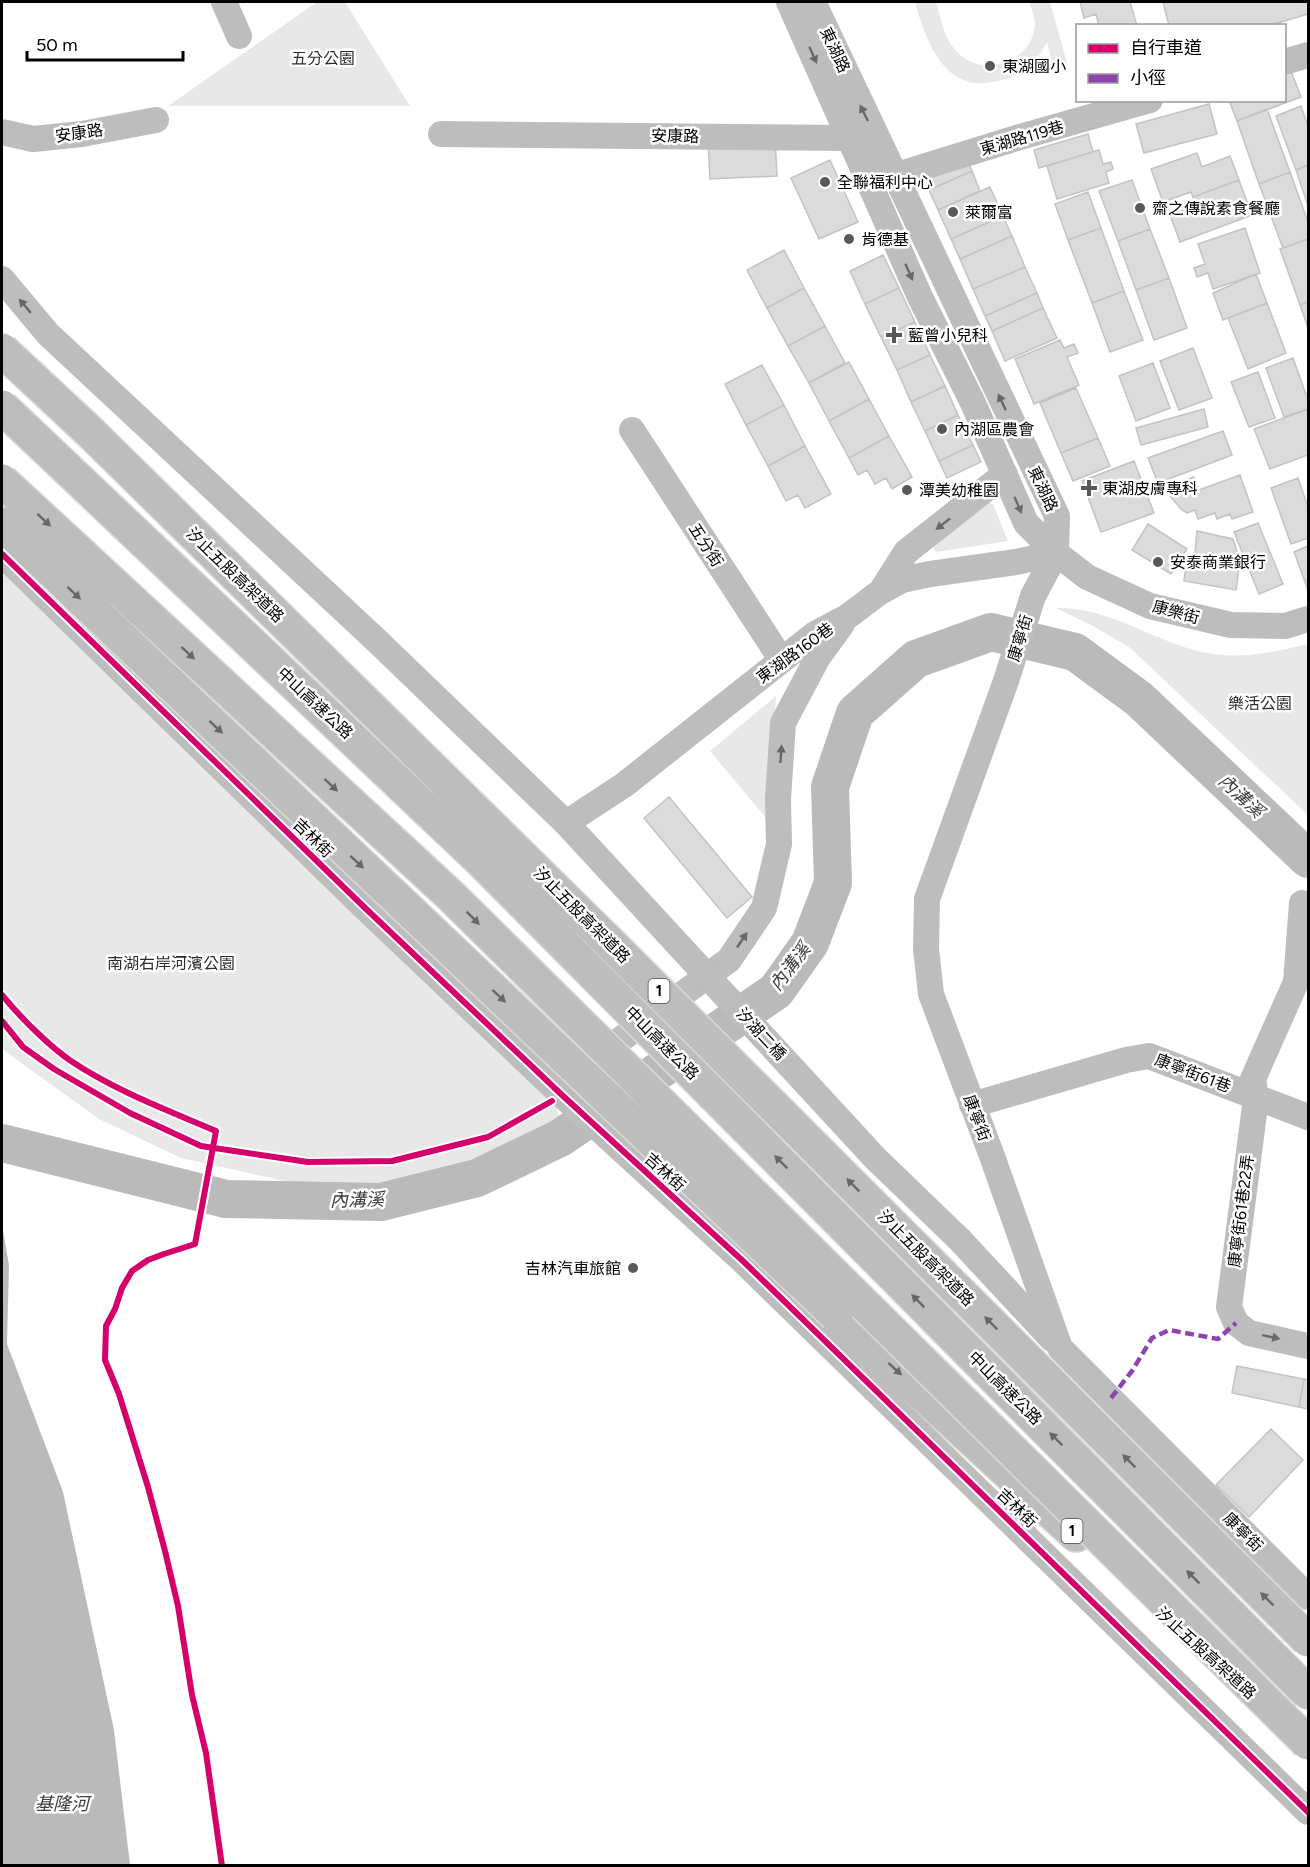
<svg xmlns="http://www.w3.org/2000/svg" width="1310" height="1867" viewBox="0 0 1310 1867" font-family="Figtree,'Noto Sans TC',sans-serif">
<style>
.green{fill:#e8e8e8}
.water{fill:#bababa}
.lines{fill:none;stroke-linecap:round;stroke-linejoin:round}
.river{stroke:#bababa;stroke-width:38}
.building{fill:#dbdbdb;stroke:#c3c3c3;stroke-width:1.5}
.highway-casing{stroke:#dbdbdb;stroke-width:36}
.minor{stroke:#bdbdbd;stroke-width:26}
.highway{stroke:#bdbdbd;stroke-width:33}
.highway-bridge-casing{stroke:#dbdbdb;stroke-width:36;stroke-linecap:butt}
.minor-bridge{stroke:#bdbdbd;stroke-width:26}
.highway-bridge{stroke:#bdbdbd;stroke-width:33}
.quiet{stroke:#8e44ad;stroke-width:4.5;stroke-dasharray:9 4.5;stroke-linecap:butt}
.cycleway-casing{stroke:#fff;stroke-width:10}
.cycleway{stroke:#d6006c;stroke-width:6}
.oneway{fill:#686868}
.poi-dot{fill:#595959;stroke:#fff;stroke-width:2}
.labels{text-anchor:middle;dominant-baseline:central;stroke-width:5;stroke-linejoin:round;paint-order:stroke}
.shield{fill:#fff;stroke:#4c4c4c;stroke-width:1.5}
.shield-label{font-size:15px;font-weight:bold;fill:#000}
.street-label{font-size:16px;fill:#000;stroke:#fff}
.park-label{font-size:16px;fill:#2c2c2c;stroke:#fff}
.poi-label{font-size:16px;fill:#000;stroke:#fff;text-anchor:start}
.water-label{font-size:18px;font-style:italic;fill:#3d3d3d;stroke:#fff}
</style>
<rect width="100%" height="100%" fill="#fff"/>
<path class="green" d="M317,2H345L410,106H168Z
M915,2H936C941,19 944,39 958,53C984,79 1033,62 1035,24C1035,17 1031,8 1029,2H1050L1067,63L1053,66L1047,42C1036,63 1023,77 998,81C991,82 983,84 975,83C938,79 923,31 915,2Z
M982,501L993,504L1008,541L936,552L931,544Z
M2,568L553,1094L561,1122L526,1139L410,1185L312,1187L181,1158L99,1119L2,1049Z
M1056,608C1104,607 1143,634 1187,648C1231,662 1265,654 1308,644V815L1129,647L1093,626Z
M776,696L770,823L710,751Z"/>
<path class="water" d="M2,1225L9,1265L7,1344L63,1492L114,1730L130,1865H2Z"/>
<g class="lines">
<path class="river" d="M2,1143L226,1199L381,1202L477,1178L560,1138L776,991L810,943L833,883L830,787L855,713L916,659L991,632L1075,652L1139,699L1308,859"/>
</g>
<path class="building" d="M1080,2H1130L1137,26H1099L1096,14L1084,18Z
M1163,2H1308V14L1268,26H1169Z
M1291,71L1301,97L1237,121L1229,100H1284V73Z
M1209,104L1217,134L1144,153L1136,124Z
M1301,106L1308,126V165L1296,170L1276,116Z
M1267,109L1290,172L1259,184L1237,121Z
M1088,134L1093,152L1039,168L1034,150Z
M775,138L777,176L710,179L708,141Z
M1099,150L1103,164L1111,162L1113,169L1106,172L1109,183L1057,199L1047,166Z
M1197,153L1202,167L1230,156L1239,180L1193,197L1191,192L1163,202L1151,169Z
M965,157L972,171L929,190L923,176Z
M830,160L858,222L819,239L791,178Z
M1308,165V206L1296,170Z
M972,171L980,191L938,210L929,190Z
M1290,172L1308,222V239L1283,248L1259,184Z
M1132,180L1150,229L1118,241L1099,191Z
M1239,180L1252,215L1180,242L1170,215L1196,206L1193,197Z
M990,187L1003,216L951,239L938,210Z
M1088,192L1101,228L1068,240L1055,204Z
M1003,216L1012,236L960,259L951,239Z
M1101,228L1124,291L1092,303L1068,240Z
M1245,228L1260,273L1213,289L1208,273L1197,277L1194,268L1205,264L1198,244Z
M1150,229L1169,278L1136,290L1118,241Z
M1012,236L1025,267L973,289L960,259Z
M1308,239V302L1300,305L1280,249Z
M784,250L804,288L767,308L747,270Z
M883,255L899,288L865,304L850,271Z
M1025,267L1037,293L985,316L973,289Z
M1256,274L1267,303L1223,320L1213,293Z
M1169,278L1187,328L1154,340L1136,290Z
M804,288L825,326L788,346L767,308Z
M899,288L915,322L881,337L865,304Z
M1124,291L1143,340L1110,352L1092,303Z
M1037,293L1043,308L992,331L985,316Z
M1308,302V328L1300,305Z
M1267,303L1286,353L1248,369L1228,318Z
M1043,308L1057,338L1005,361L992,331Z
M915,322L930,355L897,370L881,337Z
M825,326L845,363L809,383L788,346Z
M1060,340L1064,348L1074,344L1078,353L1067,357L1079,385L1034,404L1015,359Z
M1193,348L1212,398L1179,410L1160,361Z
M930,355L945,386L911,402L897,370Z
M1293,358L1308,400V409L1284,417L1266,368Z
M849,362L869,399L829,421L809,383Z
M1153,363L1170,408L1136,421L1119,376Z
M762,365L784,405L746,425L725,384Z
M1258,372L1275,418L1249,427L1231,382Z
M945,386L958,415L925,431L911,402Z
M1076,388L1098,438L1061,453L1040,403Z
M869,399L889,436L849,458L829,421Z
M784,405L805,446L768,466L746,425Z
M1204,409L1208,427L1141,445L1136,428Z
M1308,409V455L1270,469L1254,429Z
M958,415L973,445L939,461L925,431Z
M1223,431L1232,455L1158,483L1148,458Z
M889,436L912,477L892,489L886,478L875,484L867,470L858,475L849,458Z
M1098,438L1110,466L1073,481L1061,453Z
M973,445L981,462L947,478L939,461Z
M805,446L831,494L805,508L798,495L786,501L768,466Z
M1134,461L1154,513L1101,532L1082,481Z
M1240,475L1253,512L1232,519L1230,514L1217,519L1215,513L1198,519L1195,510L1187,513L1182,510L1171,497L1167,486L1194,477L1199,490Z
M1298,478L1308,507V538L1291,544L1271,488Z
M1258,523L1283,584L1259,594L1234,532Z
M1148,524L1187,549L1171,574L1132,550Z
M1197,531L1233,539L1240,562L1236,590L1184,581L1186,564H1194Z
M1308,546V590L1294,552Z
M669,797L752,897L727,918L644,818Z
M1237,1366L1304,1379L1299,1407L1232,1393Z
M1304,1379L1308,1380V1409L1299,1407Z
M1271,1429L1303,1460L1249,1517L1216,1485Z"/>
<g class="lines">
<g class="highway-casing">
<path id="highway" d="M836,1315L1076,1535"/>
</g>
<path class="minor" d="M224,2L239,36
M789,2L920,297L973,403L1026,523L1056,553L1087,577L1150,606L1231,625L1285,626L1308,619
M813,2L1057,516L1056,553L1033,596L1006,681L927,899L926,949L931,994L992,1156L1060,1348L1308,1597
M1284,62L1308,55
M2,132L33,139L82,134L156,120
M441,134L848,138L894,176L1020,137L1150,100
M2,279L48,334L375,639L566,823L624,785L815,634L847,617L880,592L902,580L930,574L1016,562L1056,553
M632,430L781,659
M2,554L362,905L562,1095L744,1262L1308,1812
M882,590L906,552L1005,474
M1302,903L1296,982L1253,1079L1256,1098L1229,1307L1236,1323L1249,1333L1308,1346
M564,1081L729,960L764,908L779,844L778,799L783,723L818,657L842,624
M972,1105L1126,1060L1149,1056L1308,1117
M960,1240L1052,1339"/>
<use href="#highway" class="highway"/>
<g class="highway-bridge-casing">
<path id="highway-bridge" d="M2,350L90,432L612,945L1308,1640
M2,407L480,860L1308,1693
M2,481L451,896L1308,1743
M2,524L836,1315"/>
</g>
<path class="minor-bridge" d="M566,823L875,1158L960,1240"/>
<use href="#highway-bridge" class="highway-bridge"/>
<path class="quiet" d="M1111,1398L1132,1371L1152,1338L1169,1330L1218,1339L1236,1323"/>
<g class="cycleway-casing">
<path id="cycleway" d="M2,554L362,905L562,1095L744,1262L1308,1812
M2,995C19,1016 49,1046 71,1061C116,1091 167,1110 216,1131L195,1244L164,1254L148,1260L132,1271L122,1288L115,1309L106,1326L105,1360L119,1394L148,1487L165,1551L178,1606L192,1695L206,1753L222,1866
M2,1021L23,1047L54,1069L130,1113L201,1146L308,1162L392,1161L488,1137L552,1101"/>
</g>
<use href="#cycleway" class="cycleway"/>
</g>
<defs><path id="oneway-solid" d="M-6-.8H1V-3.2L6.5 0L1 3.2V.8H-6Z" transform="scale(1.5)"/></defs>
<g class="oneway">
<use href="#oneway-solid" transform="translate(813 55) rotate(66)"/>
<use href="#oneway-solid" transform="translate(864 113) rotate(-116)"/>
<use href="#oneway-solid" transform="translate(909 272) rotate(66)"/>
<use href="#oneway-solid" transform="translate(25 306) rotate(-130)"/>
<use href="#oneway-solid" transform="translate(1002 402) rotate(-115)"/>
<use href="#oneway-solid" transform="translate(1018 505) rotate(66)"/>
<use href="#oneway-solid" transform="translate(44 520) rotate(43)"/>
<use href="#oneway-solid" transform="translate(943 524) rotate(142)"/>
<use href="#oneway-solid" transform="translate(74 593) rotate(43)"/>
<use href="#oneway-solid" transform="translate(188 653) rotate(43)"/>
<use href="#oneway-solid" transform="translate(216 727) rotate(43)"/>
<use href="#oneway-solid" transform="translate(781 754) rotate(-86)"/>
<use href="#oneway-solid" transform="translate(331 785) rotate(43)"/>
<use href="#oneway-solid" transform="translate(357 862) rotate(43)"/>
<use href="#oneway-solid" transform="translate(473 918) rotate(45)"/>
<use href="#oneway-solid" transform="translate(742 940) rotate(-56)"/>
<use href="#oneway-solid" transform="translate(499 996) rotate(43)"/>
<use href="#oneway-solid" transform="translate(781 1162) rotate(-135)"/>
<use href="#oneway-solid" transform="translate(853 1185) rotate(-135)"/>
<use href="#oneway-solid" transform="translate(918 1301) rotate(-135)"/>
<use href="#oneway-solid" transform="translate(991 1323) rotate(-135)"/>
<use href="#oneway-solid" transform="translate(1271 1337) rotate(12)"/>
<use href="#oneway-solid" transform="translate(895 1369) rotate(42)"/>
<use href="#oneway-solid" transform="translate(1056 1439) rotate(-135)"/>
<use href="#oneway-solid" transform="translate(1129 1461) rotate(-135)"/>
<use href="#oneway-solid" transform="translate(1193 1577) rotate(-135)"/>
<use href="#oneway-solid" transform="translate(1267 1599) rotate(-135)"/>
</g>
<g class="poi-dot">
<circle cx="990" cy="66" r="6"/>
<circle cx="825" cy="182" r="6"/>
<circle cx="1140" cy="208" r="6"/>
<circle cx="953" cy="212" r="6"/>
<circle cx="849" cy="239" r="6"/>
<path d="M891 326h6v6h6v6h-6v6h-6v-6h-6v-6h6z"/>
<circle cx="942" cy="429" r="6"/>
<path d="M1086 479h6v6h6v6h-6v6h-6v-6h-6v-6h6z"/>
<circle cx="907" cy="490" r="6"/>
<circle cx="1158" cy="562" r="6"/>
<circle cx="633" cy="1268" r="6"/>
</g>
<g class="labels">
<g class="shield">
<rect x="648.5" y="979" width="21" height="24" rx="4.5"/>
<rect x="1061.5" y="1519" width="21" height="24" rx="4.5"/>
</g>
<g class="shield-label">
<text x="659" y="991">1</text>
<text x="1072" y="1531">1</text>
</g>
<g class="street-label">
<text transform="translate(835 50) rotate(65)">東湖路</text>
<text transform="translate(79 133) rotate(-8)">安康路</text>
<text transform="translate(675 136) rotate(1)">安康路</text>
<text transform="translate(1022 138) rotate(-16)">東湖路119巷</text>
<text transform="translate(1043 489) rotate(65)">東湖路</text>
<text transform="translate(706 545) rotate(57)">五分街</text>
<text transform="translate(235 575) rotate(44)">汐止五股高架道路</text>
<text transform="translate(1176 612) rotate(15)">康樂街</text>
<text transform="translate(1020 638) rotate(-73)">康寧街</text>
<text transform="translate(795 653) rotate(-36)">東湖路160巷</text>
<text transform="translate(315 703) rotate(43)">中山高速公路</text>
<text transform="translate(313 838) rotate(44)">吉林街</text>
<text transform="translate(582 915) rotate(45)">汐止五股高架道路</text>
<text transform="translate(761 1034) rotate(47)">汐湖二橋</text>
<text transform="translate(662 1043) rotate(45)">中山高速公路</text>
<text transform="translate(1193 1073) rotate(21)">康寧街61巷</text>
<text transform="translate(977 1118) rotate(69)">康寧街</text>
<text transform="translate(665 1172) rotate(42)">吉林街</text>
<text transform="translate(1241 1211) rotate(-83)">康寧街61巷22弄</text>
<text transform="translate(926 1258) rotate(45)">汐止五股高架道路</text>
<text transform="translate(1005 1388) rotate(45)">中山高速公路</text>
<text transform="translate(1017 1508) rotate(44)">吉林街</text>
<text transform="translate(1243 1532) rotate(45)">康寧街</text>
<text transform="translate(1206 1653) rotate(42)">汐止五股高架道路</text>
</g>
<g class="park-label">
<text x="323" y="58">五分公園</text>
<text x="1260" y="703">樂活公園</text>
<text x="171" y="963">南湖右岸河濱公園</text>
</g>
<g class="poi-label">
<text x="1002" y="66">東湖國小</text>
<text x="837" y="182">全聯福利中心</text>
<text x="1152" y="208">齋之傳說素食餐廳</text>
<text x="965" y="212">萊爾富</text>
<text x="861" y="239">肯德基</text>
<text x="908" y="335">藍曾小兒科</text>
<text x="954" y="429">內湖區農會</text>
<text x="1102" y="488">東湖皮膚專科</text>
<text x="919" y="490">潭美幼稚園</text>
<text x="1170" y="562">安泰商業銀行</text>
<text x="621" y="1268" text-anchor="end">吉林汽車旅館</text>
</g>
<g class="water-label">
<text transform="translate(1241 796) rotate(43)">內溝溪</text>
<text transform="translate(790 967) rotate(-53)">內溝溪</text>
<text transform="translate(357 1200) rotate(-1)">內溝溪</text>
<text x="62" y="1804">基隆河</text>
</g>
</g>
<rect width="1310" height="1867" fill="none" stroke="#000000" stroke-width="6"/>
<rect x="1076" y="24" width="210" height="78" fill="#ffffff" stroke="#999999" stroke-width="1.5"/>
<rect x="1088" y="44" width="30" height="9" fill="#d6006c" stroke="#999999" stroke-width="1.5"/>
<text x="1130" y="54" font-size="18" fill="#000000">自行車道</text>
<rect x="1088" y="74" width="30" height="9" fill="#8e44ad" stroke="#999999" stroke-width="1.5"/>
<text x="1130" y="84" font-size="18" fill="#000000">小徑</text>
<path d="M27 51v9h156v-9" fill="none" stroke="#000000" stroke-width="3"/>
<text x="36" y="51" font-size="18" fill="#000000" stroke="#ffffff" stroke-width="4.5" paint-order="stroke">50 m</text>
</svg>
